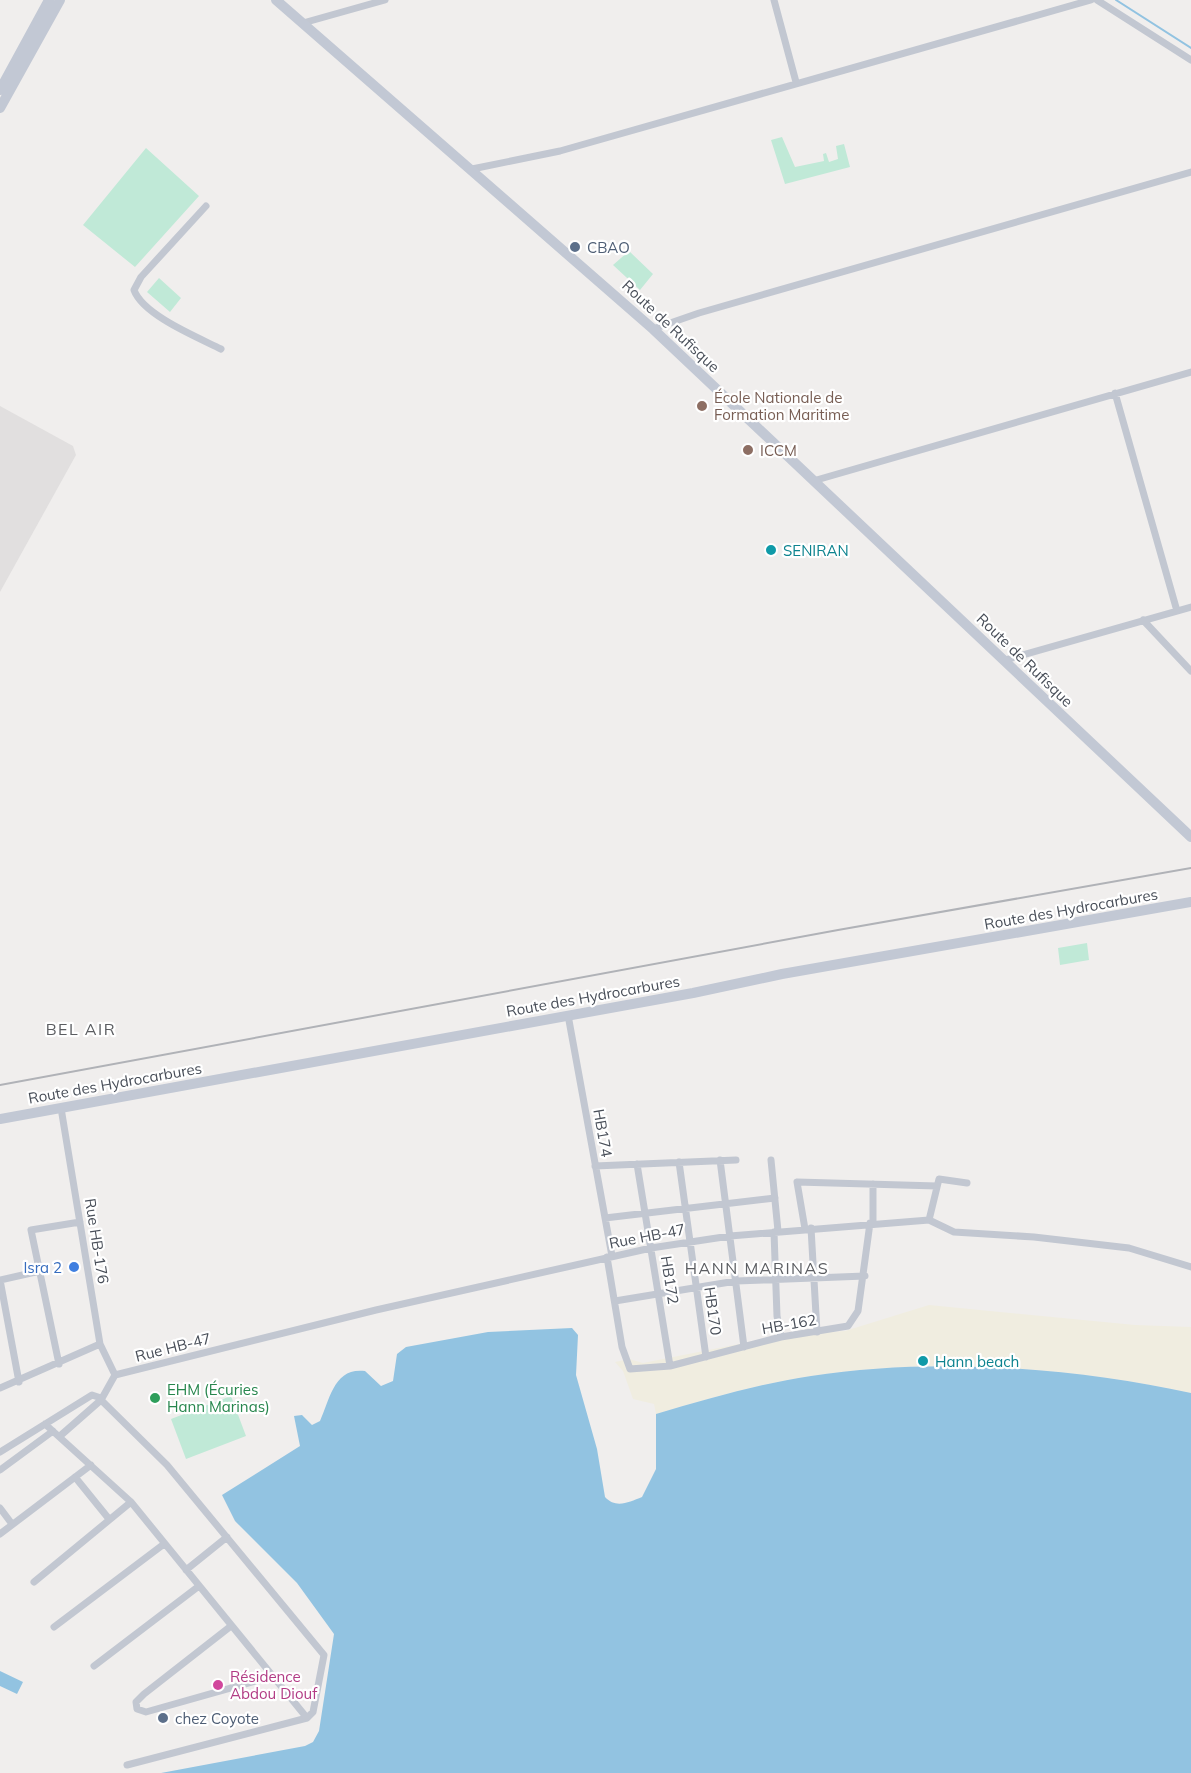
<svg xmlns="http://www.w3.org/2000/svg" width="1191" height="1773" viewBox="0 0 1191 1773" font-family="Mulish,sans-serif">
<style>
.education{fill:#e1dfdf}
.green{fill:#c0e9d7}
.sand{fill:#f0ede0}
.water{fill:#92c3e1}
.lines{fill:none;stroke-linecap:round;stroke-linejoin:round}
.stream{stroke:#92c3e1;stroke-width:2}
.street{stroke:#c2c7d1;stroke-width:7}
.secondary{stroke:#c2c8d4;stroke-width:10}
.rail{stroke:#b0b2b7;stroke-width:2}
.service-dot{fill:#5c6f8a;stroke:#fff;stroke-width:2}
.education-dot{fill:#8d6e63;stroke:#fff;stroke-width:2}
.culture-dot{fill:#0f9aa8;stroke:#fff;stroke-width:2}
.shop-dot{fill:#3f7fe0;stroke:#fff;stroke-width:2}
.leisure-dot{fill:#2e9e5b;stroke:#fff;stroke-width:2}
.hotel-dot{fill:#d1479c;stroke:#fff;stroke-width:2}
.labels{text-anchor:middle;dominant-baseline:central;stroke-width:4.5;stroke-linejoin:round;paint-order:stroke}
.service-label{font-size:15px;fill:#4e5e75;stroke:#fff;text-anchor:start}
.street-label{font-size:15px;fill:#484e58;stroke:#fff}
.education-label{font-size:15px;fill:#785e54;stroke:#fff;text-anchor:start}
.culture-label{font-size:15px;fill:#0d838f;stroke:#fff;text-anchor:start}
.shop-label{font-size:15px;fill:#366cbe;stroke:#fff;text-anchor:end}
.leisure-label{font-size:15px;fill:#27864d;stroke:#fff;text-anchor:start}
.hotel-label{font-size:15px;fill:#b23c85;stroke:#fff;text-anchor:start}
.neighbourhood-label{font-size:16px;letter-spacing:1.5px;fill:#5b5d61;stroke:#fff}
</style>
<rect width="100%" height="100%" fill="#f0eeed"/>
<path class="education" d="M0,406L73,446L76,455L0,592Z"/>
<path class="green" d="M782,137L795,167L824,161L823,154L826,153L829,162L838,159L836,146L844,144L850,167L785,184L771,140Z
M146,148L199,196L135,267L83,225Z
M629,251L653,274L640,290L613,265Z
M159,278L181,298L170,312L147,292Z
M1087,943L1089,960L1060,965L1058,948Z
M231,1396L246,1436L186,1459L171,1419Z"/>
<path class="sand" d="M929,1305L1135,1325L1191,1327V1393C1073,1367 930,1357 811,1376C758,1384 707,1399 656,1414L654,1404L633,1399L623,1371L615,1362L629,1359L643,1363L789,1334L845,1331Z"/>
<path class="water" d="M572,1328L578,1335L576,1375L597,1449L605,1497C616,1509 629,1502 642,1497L656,1469V1414C707,1399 758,1384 811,1376C930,1357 1073,1367 1191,1393V1773H161L305,1746L313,1742L319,1731L334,1634L297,1583L235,1521L222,1495L300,1446L294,1416L302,1415L312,1425L320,1421C330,1399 334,1367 365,1371L381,1386L393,1381L397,1354L406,1347L488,1332Z
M0,1671L23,1682L17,1694L0,1686Z"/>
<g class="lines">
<path class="stream" d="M1116,0L1191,48"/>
<path class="street" d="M774,0L796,82
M1097,0L1191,60
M303,23L385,0
M472,169L560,151L1091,0
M206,206L141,277L134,290C143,315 197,337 221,349
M653,329L699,313L1191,172
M1115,393L1177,611
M813,481L1191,372
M1143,620L1191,671
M1005,660L1191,607
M568,1015L612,1256
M61,1108L100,1344L115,1375
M720,1160L744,1347
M771,1160L778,1231
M679,1162L706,1357
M637,1164L670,1366
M595,1166L736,1160
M605,1218L775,1198
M929,1220L939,1179L967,1183
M873,1223V1184
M811,1228L817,1332
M805,1229L797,1182L937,1186
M774,1232L777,1316L781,1337
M607,1257L622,1347L630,1369L670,1366L781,1337L848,1326L858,1311L870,1223
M0,1280L19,1382
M0,1280L40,1271
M615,1301L736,1281L865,1276
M59,1364L31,1230L80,1222
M115,1375L376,1310L651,1248L730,1236L929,1220L954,1232L1034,1237L1129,1248L1191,1267
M0,1388L100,1344
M45,1424L131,1502L307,1718
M60,1436L101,1400L115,1375
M0,1452L92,1395L98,1397L167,1465L324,1655L313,1712L307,1718L127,1765
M0,1470L53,1431
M75,1477L109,1519
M0,1508L12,1524
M0,1534L91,1465
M186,1570L227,1537
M34,1582L131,1502
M231,1626L144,1694L136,1702L137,1709L146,1712L273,1676
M54,1627L164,1544
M94,1666L199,1586"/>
<path class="secondary" d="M276,0L653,329L1191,837
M0,90L49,0
M0,108L60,0
M0,1119L693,993L782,974L1191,902"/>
<path class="rail" d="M0,1085L838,930L1191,868"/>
</g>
<g class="service-dot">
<circle cx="575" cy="247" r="6"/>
<circle cx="163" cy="1718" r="6"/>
</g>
<g class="education-dot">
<circle cx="702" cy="406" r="6"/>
<circle cx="748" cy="450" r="6"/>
</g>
<g class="culture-dot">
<circle cx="771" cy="550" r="6"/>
<circle cx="923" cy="1361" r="6"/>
</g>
<circle class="shop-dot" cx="74" cy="1267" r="6"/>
<circle class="leisure-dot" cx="155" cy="1398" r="6"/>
<circle class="hotel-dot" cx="218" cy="1685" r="6"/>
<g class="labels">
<g class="service-label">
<text x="587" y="247">CBAO</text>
<text x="175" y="1718">chez Coyote</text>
</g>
<g class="street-label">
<text transform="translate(671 326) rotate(43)">Route de Rufisque</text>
<text transform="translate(1025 660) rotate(44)">Route de Rufisque</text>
<text transform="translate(1071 909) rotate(-10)">Route des Hydrocarbures</text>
<text transform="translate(593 996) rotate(-10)">Route des Hydrocarbures</text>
<text transform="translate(115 1083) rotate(-10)">Route des Hydrocarbures</text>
<text transform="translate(603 1133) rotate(80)">HB174</text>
<text transform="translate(647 1236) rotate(-11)">Rue HB-47</text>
<text transform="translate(97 1241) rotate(81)">Rue HB-176</text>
<text transform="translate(670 1280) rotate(81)">HB172</text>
<text transform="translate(713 1311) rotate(82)">HB170</text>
<text transform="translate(789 1324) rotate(-10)">HB-162</text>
<text transform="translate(173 1347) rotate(-14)">Rue HB-47</text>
</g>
<g class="education-label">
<text x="714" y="397">École Nationale de<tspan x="714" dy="17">Formation Maritime</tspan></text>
<text x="760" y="450">ICCM</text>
</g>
<g class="culture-label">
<text x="783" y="550">SENIRAN</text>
<text x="935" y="1361">Hann beach</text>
</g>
<g class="shop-label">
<text x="62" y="1267">Isra 2</text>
</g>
<g class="leisure-label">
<text x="167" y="1389">EHM (Écuries<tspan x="167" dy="17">Hann Marinas)</tspan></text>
</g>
<g class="hotel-label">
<text x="230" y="1676">Résidence<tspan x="230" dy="17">Abdou Diouf</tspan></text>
</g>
<g class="neighbourhood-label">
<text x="81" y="1029">BEL AIR</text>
<text x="757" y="1268">HANN MARINAS</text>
</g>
</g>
</svg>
